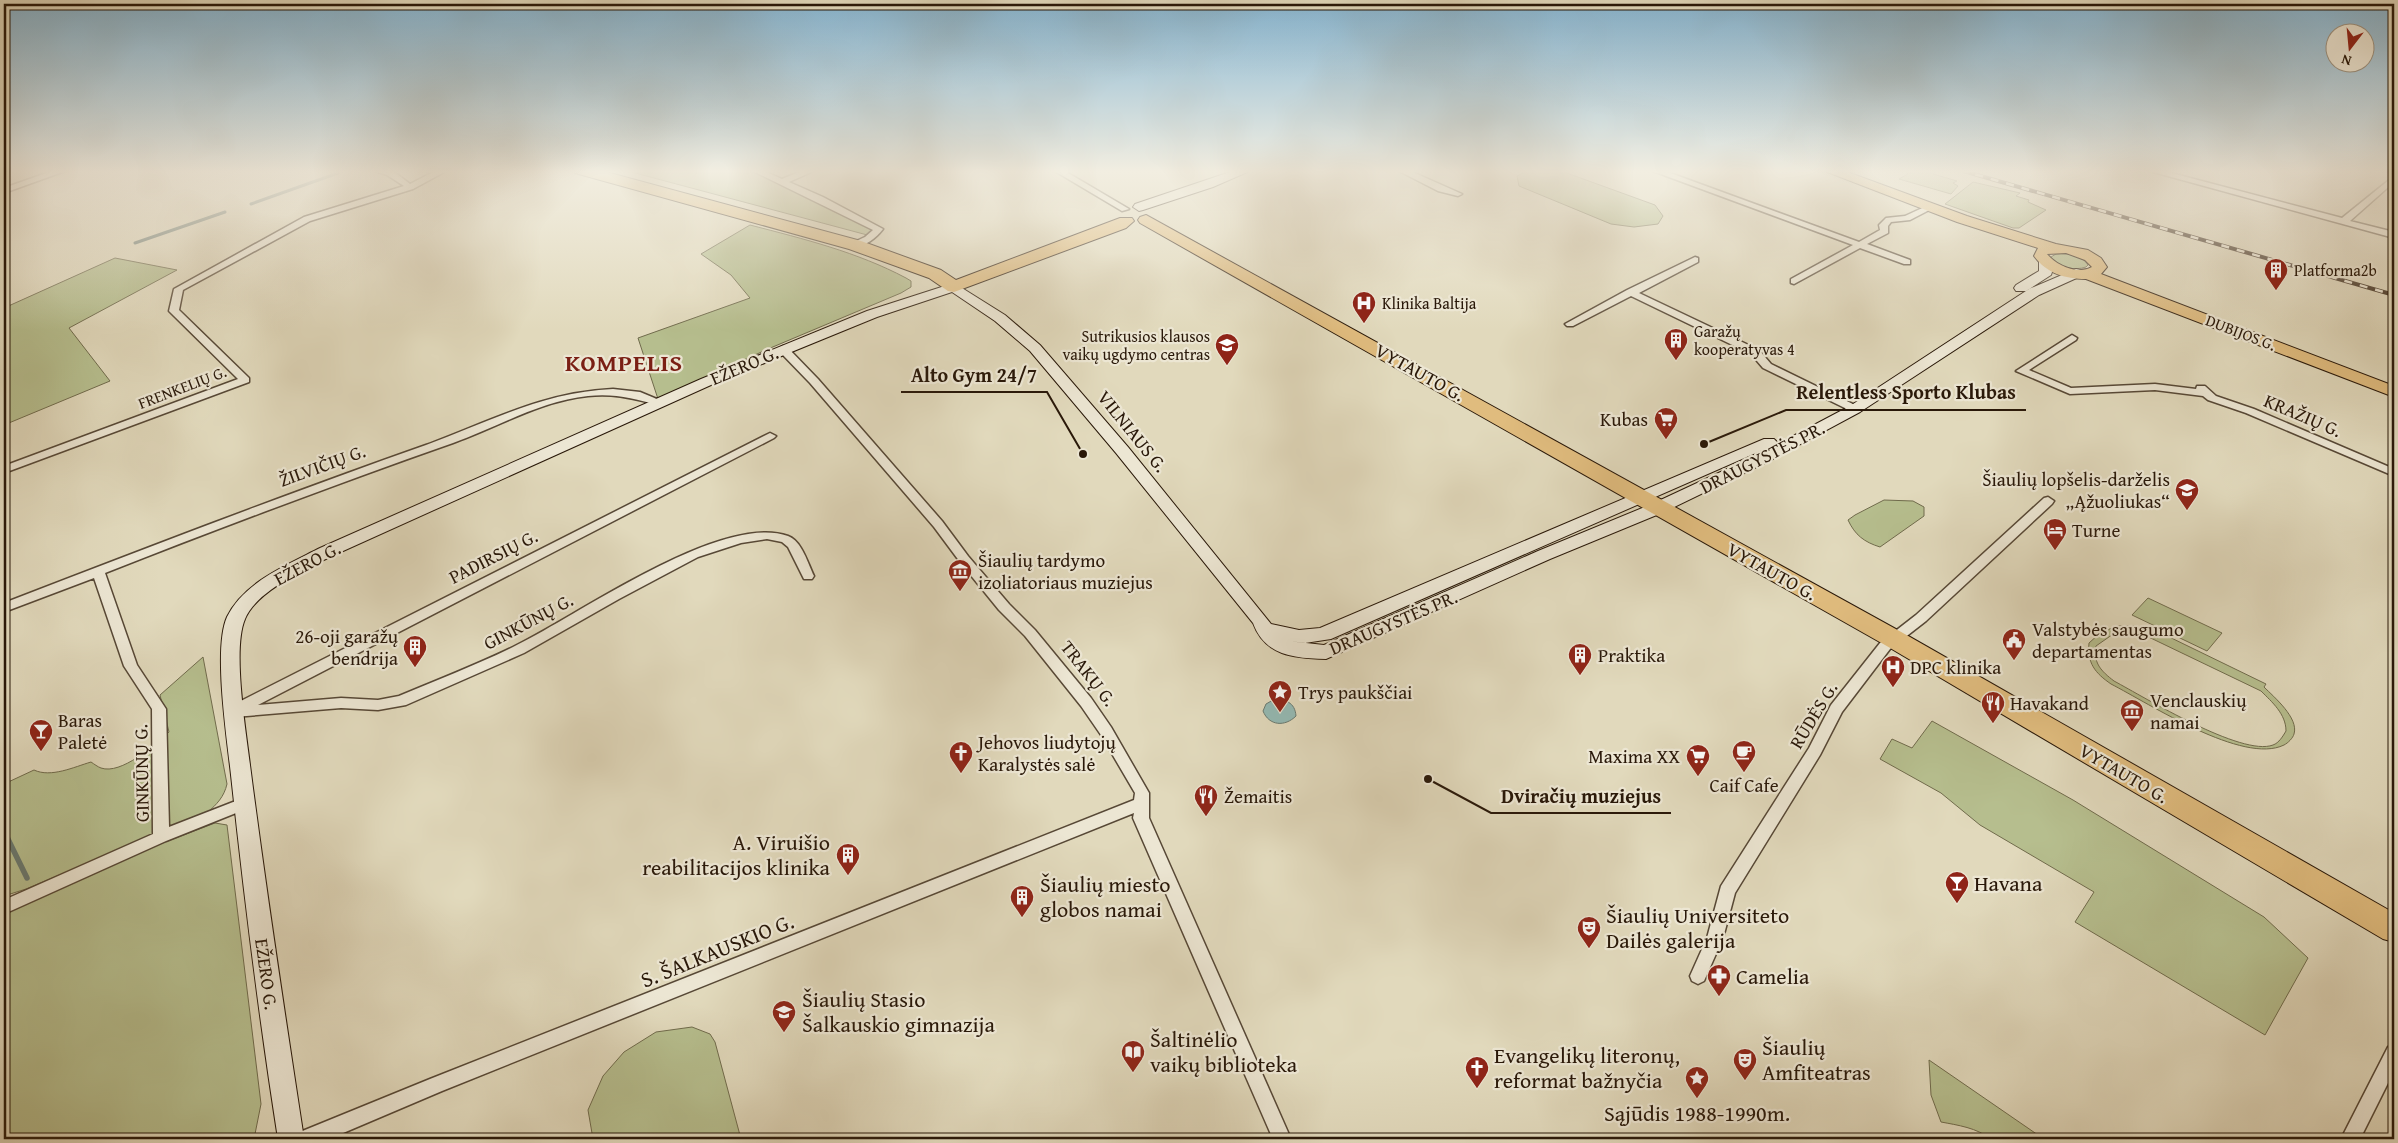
<svg xmlns="http://www.w3.org/2000/svg" width="2398" height="1143" viewBox="0 0 2398 1143" font-family="'Gentium Book Plus',serif">
<style>
.green{fill:#b6be8e;stroke:#706b4c;fill-rule:evenodd}
.water{fill:#94bab4;stroke:#697970}
.lines{fill:none;stroke-linecap:round;stroke-linejoin:round}
.stream-far1{stroke:#697970;stroke-width:3}
.stream{stroke:#697970;stroke-width:5.5}
.street-casing{stroke:#574836;stroke-width:3}
.secondary-casing{stroke:#291809;stroke-width:2}
.primary-casing{stroke:#291809;stroke-width:2}
.highway-casing{stroke:#291809;stroke-width:2}
.street{fill:#ece6d3;fill-rule:evenodd}
.secondary{fill:#ece6d3;fill-rule:evenodd}
.primary{fill:#e0bc7e;fill-rule:evenodd}
.highway{fill:#e0bc7e;fill-rule:evenodd}
.rail-casing{stroke:#291809;stroke-width:4}
.rail{stroke:#ece6d3;stroke-width:2.5;stroke-dasharray:8;stroke-linecap:butt}
.labels{text-anchor:middle;dominant-baseline:central;stroke-width:4.5;stroke-linejoin:round;paint-order:stroke}
.far-poi-label{font-size:16px;fill:#291809;stroke:#ece6d3;text-anchor:start}
.far-street-label{font-size:16px;fill:#291809;stroke:#ece6d3}
.street-label{font-size:19px;fill:#291809;stroke:#ece6d3}
.poi-label{font-size:19px;fill:#291809;stroke:#ece6d3;text-anchor:start}
.near-poi-label{font-size:22px;fill:#291809;stroke:#ece6d3;text-anchor:start}
.near-street-label{font-size:22px;fill:#291809;stroke:#ece6d3}
.district-label{font-size:24px;font-weight:bold;letter-spacing:1px;fill:#7a1f14;stroke:#ece6d3}
.leader{fill:none;stroke:#291809;stroke-width:2}
.callout-dot{fill:#291809;stroke:#ece6d3;stroke-width:2}
.callout-label{font-size:20px;text-anchor:middle;font-weight:bold;fill:#291809;stroke:#ece6d3;stroke-width:4.5;stroke-linejoin:round;paint-order:stroke}
</style>
<rect width="100%" height="100%" fill="#e1d9bc"/>
<filter id="stains"><feTurbulence type="fractalNoise" baseFrequency=".004" numOctaves="4"/><feColorMatrix values="0 0 0 0 .2 0 0 0 0 .09 0 0 0 0 .02 0 0 0 .5 -.17"/></filter>
<radialGradient id="worn" r=".72"><stop offset=".6" stop-color="#630" stop-opacity="0"/><stop offset="1" stop-color="#630" stop-opacity=".3"/></radialGradient>
<path class="green" d="M624,170H755L879,229L871,236Z
M1529,170L1564,172L1655,205L1663,216L1658,224L1634,227L1611,224L1519,186L1517,176Z
M1904,170H1936L1933,174L1957,181L1953,183L1958,186L1951,194L1899,179L1908,174Z
M1973,182L2020,193L2016,196L2029,200L2028,202L2046,210L2019,228H2013L1945,204Z
M750,225C804,239 857,252 906,278L911,281V287L901,293L768,349L658,399L638,338L750,298L731,275L701,254Z
M2056,254C2067,253 2082,255 2088,265L2086,267C2074,271 2057,268 2051,257Z
M115,258L177,270L69,328L110,381L4,425V308Z
M1884,500L1913,501L1924,507V516L1880,547C1864,542 1855,535 1848,520L1855,515Z
M2148,598L2222,633L2207,651L2132,615Z
M2116,626H2135L2156,635L2159,632L2266,684L2264,687C2274,697 2299,718 2294,734C2293,738 2288,743 2284,745C2243,765 2150,704 2111,684C2095,673 2087,663 2089,643L2099,634ZM2119,630H2134L2261,691C2272,702 2286,714 2286,731C2283,736 2279,743 2273,745C2242,757 2144,697 2114,681C2101,671 2093,663 2096,646Z
M203,657L227,784C224,797 217,804 207,813L26,889L4,896V784L34,770C51,778 74,767 91,762C94,764 98,767 101,768C121,775 155,745 169,732L160,695Z
M1932,721L2073,800L2264,917L2308,958L2265,1035L2075,922L2094,892L1980,825L1941,793L1880,759L1892,739L1912,748Z
M215,823L227,825L261,1104L254,1139H4V912L131,855Z
M692,1027L710,1034L715,1042L741,1139H593L588,1110L603,1076L624,1052L656,1032Z
M1929,1060L2038,1135L2040,1139H1990C1978,1128 1957,1125 1941,1122L1931,1095Z"/>
<path class="water" d="M1273,700C1285,699 1295,702 1296,716C1285,727 1269,726 1263,711L1266,704Z"/>
<g class="lines">
<path class="stream-far1" d="M251,204L338,173
M135,243L225,212"/>
<path class="stream" d="M4,831L27,878"/>
<g class="street-casing">
<path id="street" d="M55,170H68L4,193V188Z
M372,170L393,171L410,184L437,170H448L413,189L310,221L183,290L179,310L249,378V382L4,473V466L238,379L171,313L169,311L174,289L304,217L404,186L387,175Z
M751,170H762L782,179L804,170H816L789,182L823,197L883,229C876,238 864,248 852,247V243L865,237L873,230Z
M1053,170H1063L1129,209L1122,211Z
M1397,170H1408L1462,194L1458,196L1438,191Z
M1650,170H1662L1859,242L1880,230L1879,225L1886,218L1905,216L1931,204L1935,207L1910,220L1891,222L1888,226V233L1867,244L1910,260V264H1904L1860,248L1794,284L1791,283V279L1853,245Z
M2146,170H2160L2342,218L2394,176V182L2350,221L2394,232V238Z
M1695,257L1698,258V262L1639,293L1759,350L1771,364L1859,407L1860,409L1859,411H1851L1763,368L1751,354L1631,296L1573,326H1567L1565,324L1627,290Z
M2072,335L2077,338L2076,340L2029,370L2071,388L2155,384L2196,389L2197,386H2205L2216,396L2254,409L2394,469V476L2246,413L2208,400L2203,396L2155,390L2070,394L2016,371Z
M783,346L787,347L818,379L942,521L968,556L1009,604L1035,630L1091,698L1111,727L1149,793V818L1291,1139H1273L1133,818L1134,813L442,1091L329,1139H298L300,1132L430,1079L1134,800L1135,793L1101,735L1081,706L1025,636L999,610L960,562L934,527L810,383L779,351L778,349Z
M613,389L640,392L664,402L659,405C634,399 615,393 588,396C540,401 498,427 453,443C336,484 220,528 105,573L137,665L166,709L169,827L246,797L251,799L254,803L251,807L166,841L4,914V900L153,834L152,709L124,666L94,578L4,612V603C144,549 284,495 426,445C489,422 543,392 613,389Z
M770,433L776,436L774,438L258,705L341,698L378,700L399,696C437,680 476,665 513,647C576,617 721,512 788,536C802,541 808,564 814,576L812,579H804L788,547L782,542L767,539L741,543L698,557L619,599L524,653L406,705L378,710L341,708L234,717L229,716L227,712L233,705Z
M2048,497L2054,501L2052,504L1926,621L1890,649L1842,712L1820,755L1735,893L1723,938L1704,981L1698,984L1692,981L1690,976L1707,938L1721,886L1809,748L1831,705L1880,643L1916,615L2044,498Z
M2394,1045V1071L2360,1139H2341L2388,1047Z"/>
</g>
<g class="secondary-casing">
<path id="secondary" d="M1236,170H1252L1213,187L1143,210L1139,211L1133,207L1135,204Z
M2045,258L2051,262L2052,272L2051,275L2026,291H2016L2014,288L2016,285L2039,271V262Z
M2076,269L2081,270L2082,273L2081,276L2039,295L1860,412L1769,461L1664,512L1550,559L1326,659C1294,658 1265,656 1253,623L1116,453L1030,351L995,321L952,292L877,317L711,385L332,556C306,569 256,591 245,619C232,649 246,731 250,765C266,890 285,1015 304,1139H278C259,1018 244,896 231,775C227,738 213,648 227,617C244,582 287,565 320,548L701,379L867,311L954,283L1005,315L1040,345L1128,447L1271,624L1299,630L1320,628L1764,439H1774L1777,442L1774,445L1331,639L1305,643L1288,641L1324,645L1538,551L1652,504L1757,455L1850,406L2029,289Z"/>
</g>
<g class="primary-casing">
<path id="primary" d="M1822,170H1842L1967,216L2056,244L2088,250L2101,258L2107,267L2101,274L2394,386V397L2086,279C2065,279 2046,273 2034,256L2038,248L1957,222ZM2066,253L2085,260L2092,267C2078,275 2057,266 2047,254Z"/>
</g>
<g class="highway-casing">
<path id="highway" d="M573,170H599L861,241L941,270L956,280L1120,218H1132L1134,221L1126,228L954,292L948,291L929,278L849,249L575,173Z
M1146,215L1903,633L2394,913V942L2383,939L1885,645L1140,223L1138,220L1140,217Z"/>
</g>
<use href="#street" class="street"/>
<use href="#secondary" class="secondary"/>
<use href="#primary" class="primary"/>
<use href="#highway" class="highway"/>
<g class="rail-casing">
<path id="rail" d="M1960,170L2394,295"/>
</g>
<use href="#rail" class="rail"/>
</g>
<linearGradient id="sky" x2="0" y2="1"><stop stop-color="#86b6d3"/><stop offset="0.52" stop-color="#f2eee1"/><stop offset="1" stop-color="#f2eee1" stop-opacity="0"/></linearGradient>
<rect width="2398" height="330" fill="url(#sky)"/>
<defs>
<g id="building-pin" transform="scale(1.25)"><path d="M0 17L-7.5 6A9.5 9.5 0 1 1 7.5 6Z" fill="#8f2418" stroke="#ece6d3"/><path d="M-4-6H4V6H1V3H-1V6H-4ZM-2.5-4.3h1.7v1.8h-1.7ZM.8-4.3h1.7v1.8H.8ZM-2.5-1h1.7V.8h-1.7ZM.8-1h1.7V.8H.8Z" fill="#fff"/></g>
<g id="hospital-pin" transform="scale(1.25)"><path d="M0 17L-7.5 6A9.5 9.5 0 1 1 7.5 6Z" fill="#8f2418" stroke="#ece6d3"/><path d="M-5-5h3v3.5h4V-5h3V5h-3V1.5h-4V5h-3Z" fill="#fff"/></g>
<g id="school-pin" transform="scale(1.25)"><path d="M0 17L-7.5 6A9.5 9.5 0 1 1 7.5 6Z" fill="#8f2418" stroke="#ece6d3"/><path d="M0-5L7-2L0 1L-7-2ZM-4 1L0 2.5L4 1V4Q0 6-4 4Z" fill="#fff"/></g>
<g id="supermarket-pin" transform="scale(1.25)"><path d="M0 17L-7.5 6A9.5 9.5 0 1 1 7.5 6Z" fill="#8f2418" stroke="#ece6d3"/><path d="M-6-5.5h2.5l.6 2H6L4.5 2H-2.5L-4.4-4H-6ZM-1.5 3.2a1.3 1.3 0 1 0 .1 0ZM3 3.2a1.3 1.3 0 1 0 .1 0Z" fill="#fff"/></g>
<g id="hotel-pin" transform="scale(1.25)"><path d="M0 17L-7.5 6A9.5 9.5 0 1 1 7.5 6Z" fill="#8f2418" stroke="#ece6d3"/><path d="M-6-4.5h1.5V1H6V5H4.5V3h-9V5H-6ZM-4 0a1.8 1.8 0 1 1 3.6 0ZM.5 0V-2.5h3Q6-2.5 6 0Z" fill="#fff"/></g>
<g id="museum-pin" transform="scale(1.25)"><path d="M0 17L-7.5 6A9.5 9.5 0 1 1 7.5 6Z" fill="#8f2418" stroke="#ece6d3"/><path d="M0-6L6-3V-2H-6V-3ZM-5-1h2V3h-2ZM-1-1h2V3h-2ZM3-1h2V3H3ZM-6 4H6V6H-6Z" fill="#fff"/></g>
<g id="civic-pin" transform="scale(1.25)"><path d="M0 17L-7.5 6A9.5 9.5 0 1 1 7.5 6Z" fill="#8f2418" stroke="#ece6d3"/><path d="M-.6-6.5H3V-4.5H.6V-3L4-1V1h2V6H-6V1h2V-1L-.6-3ZM-1.2 2.5V6h2.4V2.5Z" fill="#fff"/></g>
<g id="sight-pin" transform="scale(1.25)"><path d="M0 17L-7.5 6A9.5 9.5 0 1 1 7.5 6Z" fill="#8f2418" stroke="#ece6d3"/><path d="M0-6L1.8-2.2L6-1.7L2.9 1.2L3.7 5.4L0 3.3L-3.7 5.4L-2.9 1.2L-6-1.7L-1.8-2.2Z" fill="#fff"/></g>
<g id="restaurant-pin" transform="scale(1.25)"><path d="M0 17L-7.5 6A9.5 9.5 0 1 1 7.5 6Z" fill="#8f2418" stroke="#ece6d3"/><path d="M-5-6h1v4h1v-4h1v4h1v-4h1v5L-1.5 .5V6h-2V.5L-5-1ZM5-6V6H3V1.5H1.5Q1.5-4 5-6Z" fill="#fff"/></g>
<g id="bar-pin" transform="scale(1.25)"><path d="M0 17L-7.5 6A9.5 9.5 0 1 1 7.5 6Z" fill="#8f2418" stroke="#ece6d3"/><path d="M-6-5H6L.8 .8V4.5H3.5V6h-7V4.5H-.8V.8Z" fill="#fff"/></g>
<g id="cafe-pin" transform="scale(1.25)"><path d="M0 17L-7.5 6A9.5 9.5 0 1 1 7.5 6Z" fill="#8f2418" stroke="#ece6d3"/><path d="M-5.5-4.5H6V0H3Q3 3.5 0 3.5H-2.5Q-5.5 3.5-5.5 0ZM3-3.2v2h1.7v-2ZM-6 4.5H4V6H-6Z" fill="#fff"/></g>
<g id="church-pin" transform="scale(1.25)"><path d="M0 17L-7.5 6A9.5 9.5 0 1 1 7.5 6Z" fill="#8f2418" stroke="#ece6d3"/><path d="M-1.2-6h2.4v3.5h3.3v2.4h-3.3V6h-2.4V-.1h-3.3v-2.4h3.3Z" fill="#fff"/></g>
<g id="theatre-pin" transform="scale(1.25)"><path d="M0 17L-7.5 6A9.5 9.5 0 1 1 7.5 6Z" fill="#8f2418" stroke="#ece6d3"/><path d="M-5-5.5Q0-4 5-5.5V0Q5 5 0 6Q-5 5-5 0ZM-3.3-2.5H-1v1.5H-3.3ZM1-2.5H3.3v1.5H1ZM-2.8 1Q0 5.5 2.8 1Z" fill="#fff"/></g>
<g id="pharmacy-pin" transform="scale(1.25)"><path d="M0 17L-7.5 6A9.5 9.5 0 1 1 7.5 6Z" fill="#8f2418" stroke="#ece6d3"/><path d="M-2-6h4v4h4v4h-4v4h-4v-4h-4v-4h4Z" fill="#fff"/></g>
<g id="library-pin" transform="scale(1.25)"><path d="M0 17L-7.5 6A9.5 9.5 0 1 1 7.5 6Z" fill="#8f2418" stroke="#ece6d3"/><path d="M-6-4Q-3-5.5-.7-3.5V5Q-3 3-6 4ZM6-4Q3-5.5 .7-3.5V5Q3 3 6 4Z" fill="#fff"/></g>
</defs>
<g fill-rule="evenodd">
<use href="#building-pin" x="2276" y="270"/>
<use href="#hospital-pin" x="1364" y="303"/>
<use href="#building-pin" x="1676" y="340"/>
<use href="#school-pin" x="1227" y="345"/>
<use href="#supermarket-pin" x="1666" y="419"/>
<use href="#school-pin" x="2187" y="490"/>
<use href="#hotel-pin" x="2055" y="530"/>
<use href="#museum-pin" x="960" y="571"/>
<use href="#civic-pin" x="2014" y="640"/>
<use href="#building-pin" x="415" y="647"/>
<use href="#building-pin" x="1580" y="655"/>
<use href="#hospital-pin" x="1893" y="667"/>
<use href="#sight-pin" x="1280" y="692"/>
<use href="#restaurant-pin" x="1993" y="703"/>
<use href="#museum-pin" x="2132" y="711"/>
<use href="#bar-pin" x="41" y="731"/>
<use href="#cafe-pin" x="1744" y="752"/>
<use href="#church-pin" x="961" y="753"/>
<use href="#supermarket-pin" x="1698" y="756"/>
<use href="#restaurant-pin" x="1206" y="796"/>
<use href="#building-pin" x="848" y="855"/>
<use href="#bar-pin" x="1957" y="883"/>
<use href="#building-pin" x="1022" y="897"/>
<use href="#theatre-pin" x="1589" y="928"/>
<use href="#pharmacy-pin" x="1719" y="976"/>
<use href="#school-pin" x="784" y="1012"/>
<use href="#library-pin" x="1133" y="1052"/>
<use href="#theatre-pin" x="1745" y="1060"/>
<use href="#church-pin" x="1477" y="1068"/>
<use href="#sight-pin" x="1697" y="1078"/>
</g>
<g class="labels">
<g class="far-poi-label">
<text x="2294" y="270">Platforma2b</text>
<text x="1382" y="303">Klinika Baltija</text>
<text x="1694" y="331">Garažų<tspan x="1694" dy="18">kooperatyvas 4</tspan></text>
<text x="1210" y="336" text-anchor="end">Sutrikusios klausos<tspan x="1210" dy="18">vaikų ugdymo centras</tspan></text>
</g>
<g class="far-street-label">
<text transform="translate(2241 332) rotate(21)">DUBIJOS G.</text>
<text transform="translate(182 387) rotate(-21)">FRENKELIŲ G.</text>
</g>
<g class="street-label">
<text transform="translate(744 365) rotate(-23)">EŽERO G.</text>
<text transform="translate(1420 372) rotate(29)">VYTAUTO G.</text>
<text transform="translate(2303 415) rotate(23)">KRAŽIŲ G.</text>
<text transform="translate(1133 431) rotate(51)">VILNIAUS G.</text>
<text transform="translate(1762 457) rotate(-27)">DRAUGYSTĖS PR.</text>
<text transform="translate(322 465) rotate(-20)">ŽILVIČIŲ G.</text>
<text transform="translate(493 556) rotate(-27)">PADIRSIŲ G.</text>
<text transform="translate(307 563) rotate(-28)">EŽERO G.</text>
<text transform="translate(1772 571) rotate(29)">VYTAUTO G.</text>
<text transform="translate(528 621) rotate(-28)">GINKŪNŲ G.</text>
<text transform="translate(1393 622) rotate(-23)">DRAUGYSTĖS PR.</text>
<text transform="translate(1089 673) rotate(52)">TRAKŲ G.</text>
<text transform="translate(1813 715) rotate(-59)">RŪDĖS G.</text>
<text transform="translate(141 773) rotate(-91)">GINKŪNŲ G.</text>
<text transform="translate(2124 773) rotate(30)">VYTAUTO G.</text>
<text transform="translate(267 974) rotate(82)">EŽERO G.</text>
</g>
<g class="poi-label">
<text x="1648" y="419" text-anchor="end">Kubas</text>
<text x="2170" y="479" text-anchor="end">Šiaulių lopšelis-darželis<tspan x="2170" dy="22">„Ąžuoliukas“</tspan></text>
<text x="2072" y="530">Turne</text>
<text x="978" y="560">Šiaulių tardymo<tspan x="978" dy="22">izoliatoriaus muziejus</tspan></text>
<text x="2032" y="629">Valstybės saugumo<tspan x="2032" dy="22">departamentas</tspan></text>
<text x="398" y="636" text-anchor="end">26-oji garažų<tspan x="398" dy="22">bendrija</tspan></text>
<text x="1598" y="655">Praktika</text>
<text x="1910" y="667">DPC klinika</text>
<text x="1298" y="692">Trys paukščiai</text>
<text x="2150" y="700">Venclauskių<tspan x="2150" dy="22">namai</tspan></text>
<text x="2010" y="703">Havakand</text>
<text x="58" y="720">Baras<tspan x="58" dy="22">Paletė</tspan></text>
<text x="978" y="742">Jehovos liudytojų<tspan x="978" dy="22">Karalystės salė</tspan></text>
<text x="1680" y="756" text-anchor="end">Maxima XX</text>
<text x="1744" y="785" text-anchor="middle">Caif Cafe</text>
<text x="1224" y="796">Žemaitis</text>
</g>
<g class="near-poi-label">
<text x="830" y="842" text-anchor="end">A. Viruišio<tspan x="830" dy="25">reabilitacijos klinika</tspan></text>
<text x="1974" y="883">Havana</text>
<text x="1040" y="884">Šiaulių miesto<tspan x="1040" dy="25">globos namai</tspan></text>
<text x="1606" y="915">Šiaulių Universiteto<tspan x="1606" dy="25">Dailės galerija</tspan></text>
<text x="1736" y="976">Camelia</text>
<text x="802" y="999">Šiaulių Stasio<tspan x="802" dy="25">Šalkauskio gimnazija</tspan></text>
<text x="1150" y="1039">Šaltinėlio<tspan x="1150" dy="25">vaikų biblioteka</tspan></text>
<text x="1762" y="1047">Šiaulių<tspan x="1762" dy="25">Amfiteatras</tspan></text>
<text x="1494" y="1055">Evangelikų literonų,<tspan x="1494" dy="25">reformat bažnyčia</tspan></text>
<text x="1697" y="1113" text-anchor="middle">Sąjūdis 1988-1990m.</text>
</g>
<g class="near-street-label">
<text transform="translate(717 950) rotate(-22)">S. ŠALKAUSKIO G.</text>
</g>
<g class="district-label">
<text x="624" y="362">KOMPELIS</text>
</g>
</g>
<path class="leader" d="M1083 454L1047 392H901M1704 444L1786 410H2026M1428 779L1491 813H1671"/>
<g class="callout-dot">
<circle cx="1083" cy="454" r="5"/>
<circle cx="1704" cy="444" r="5"/>
<circle cx="1428" cy="779" r="5"/>
</g>
<g class="callout-label">
<text x="974" y="382">Alto Gym 24/7</text>
<text x="1906" y="399">Relentless Sporto Klubas</text>
<text x="1581" y="803">Dviračių muziejus</text>
</g>
<rect width="2398" height="1143" fill="none" stroke="#e1d9bc" stroke-width="20"/>
<rect x="5" y="5" width="2388" height="1133" fill="none" stroke="#291809" stroke-width="2.5"/>
<rect x="10" y="10" width="2378" height="1123" fill="none" stroke="#291809"/>
<g transform="translate(2350 48) rotate(196)"><circle r="24" fill="#ece6d3" stroke="#9e9482"/>
<path d="M0-4L9 19L0 12L-9 19Z" fill="#8f2418"/>
<text y="-8" font-size="14" font-weight="bold" text-anchor="middle" fill="#291809">N</text>
</g>
<rect width="100%" height="100%" filter="url(#stains)"/>
<rect width="100%" height="100%" fill="url(#worn)"/>
</svg>
